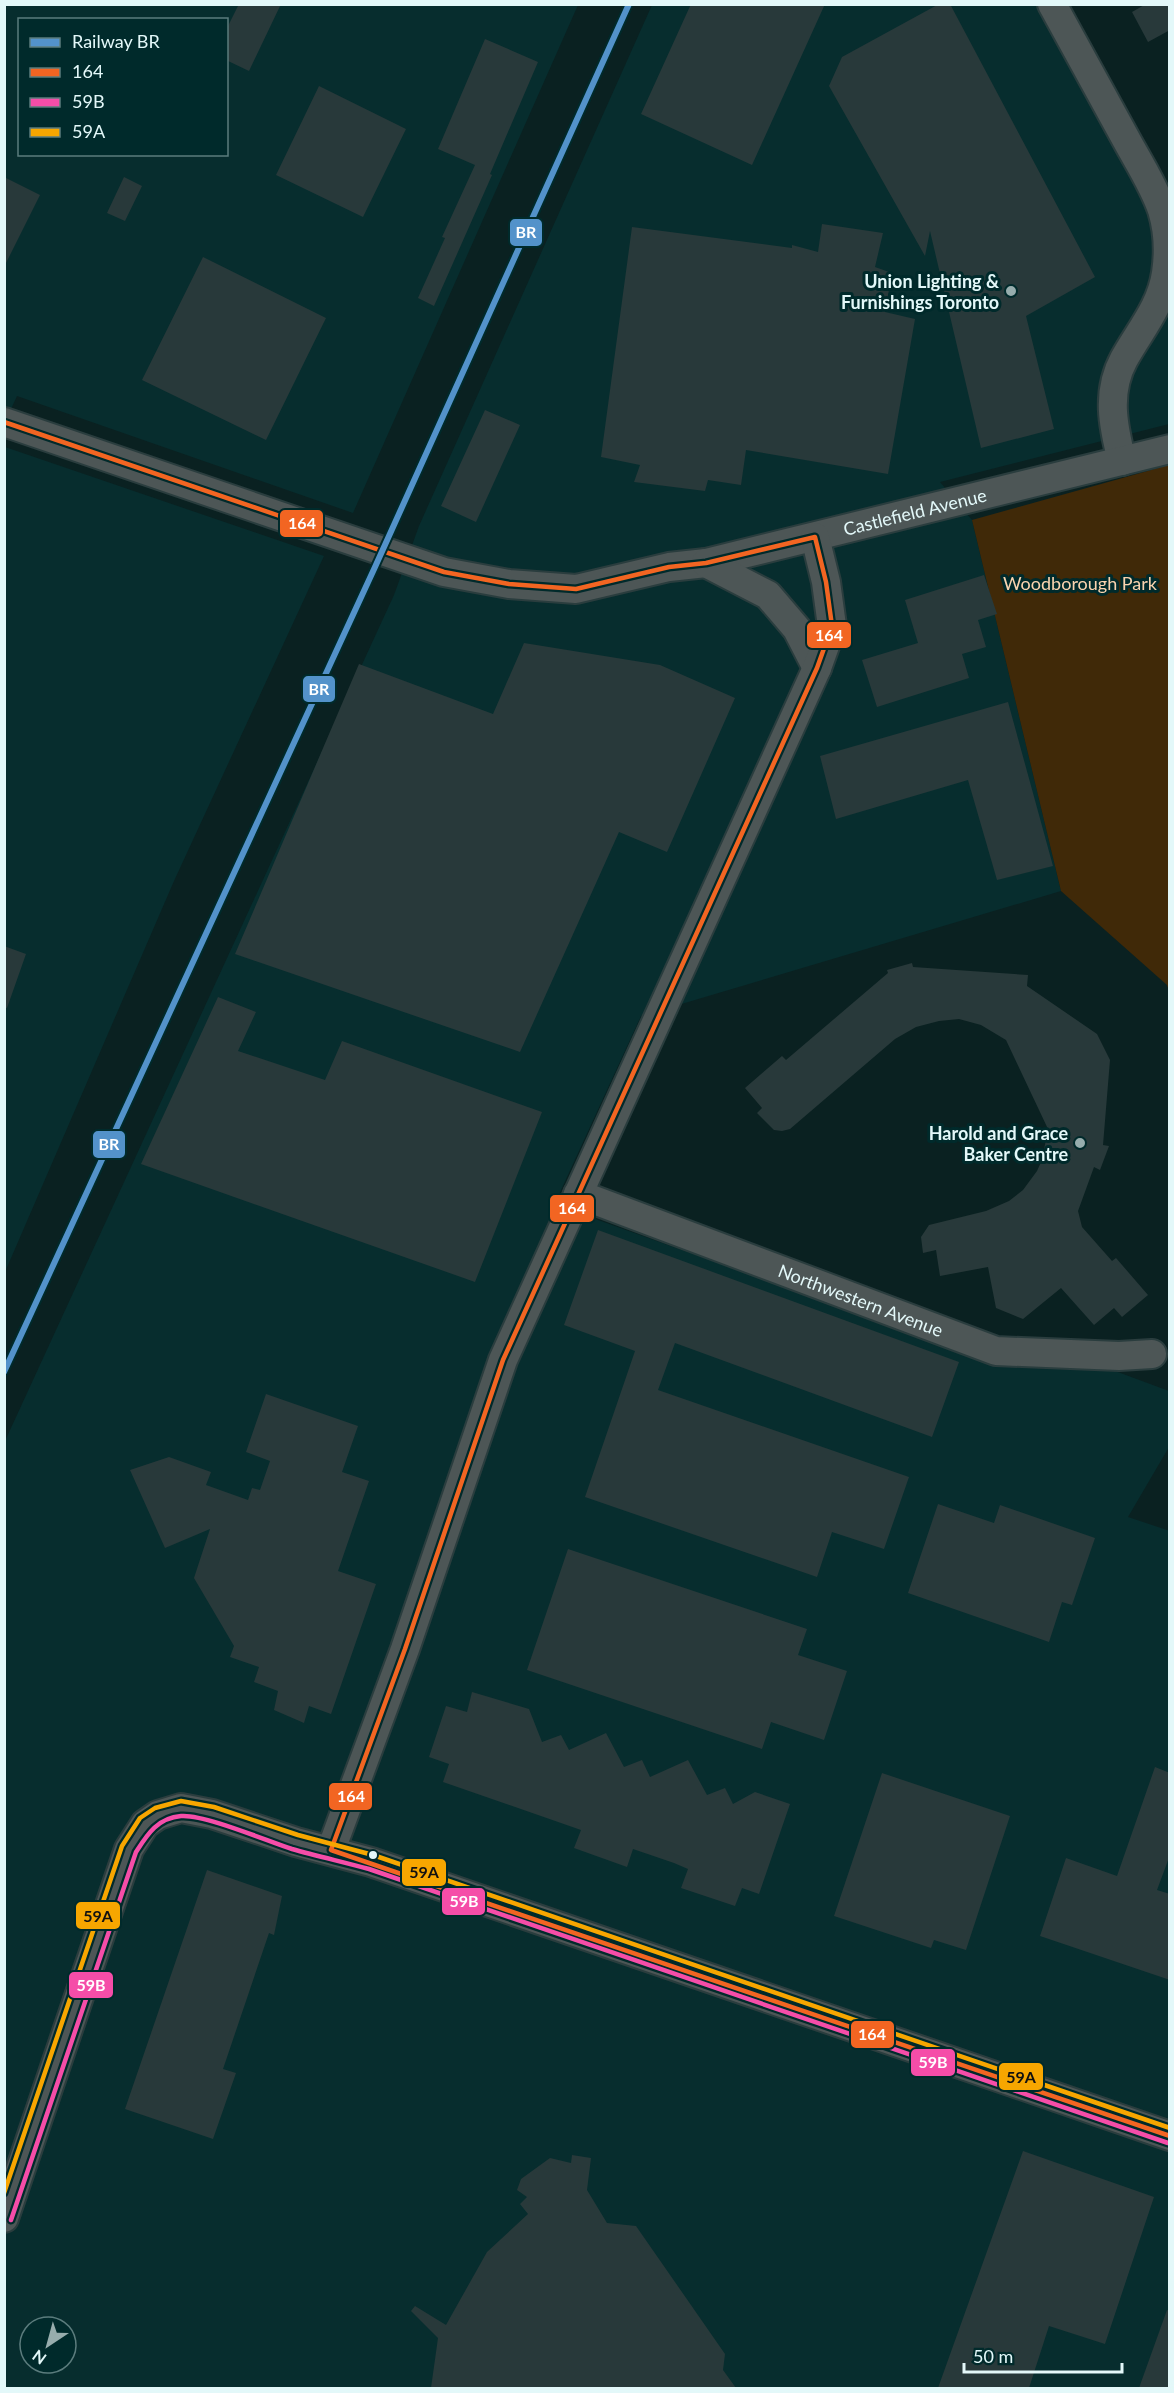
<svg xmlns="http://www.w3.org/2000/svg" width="1174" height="2393" viewBox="0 0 1174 2393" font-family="Lato,sans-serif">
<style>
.built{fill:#072d2e;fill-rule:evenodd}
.green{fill:#402908}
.building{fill:#28393a}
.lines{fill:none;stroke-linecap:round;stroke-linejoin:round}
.minor-casing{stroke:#2a3d3e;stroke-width:32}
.minor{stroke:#4d5656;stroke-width:28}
.bus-1-casing{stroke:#002a2b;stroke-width:9}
.bus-2-casing{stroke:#002a2b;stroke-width:9}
.bus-3-casing{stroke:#002a2b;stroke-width:9}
.bus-1{stroke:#f26522;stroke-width:4.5}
.bus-2{stroke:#f54da8;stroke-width:4.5}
.bus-3{stroke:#f7a600;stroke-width:4.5}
.rail-1-casing{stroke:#002a2b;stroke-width:10}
.rail-1{stroke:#5392ca;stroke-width:6}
.poi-dot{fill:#97adad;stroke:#002a2b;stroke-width:2}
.bus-dot{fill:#e3f8f9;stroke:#002a2b;stroke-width:2}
.labels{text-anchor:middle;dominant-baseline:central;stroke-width:6;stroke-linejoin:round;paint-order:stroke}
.poi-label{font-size:18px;font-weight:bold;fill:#e3f8f9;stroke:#002a2b;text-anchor:end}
.street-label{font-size:18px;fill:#e3f8f9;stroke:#002a2b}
.park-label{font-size:18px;fill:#fad4af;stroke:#002a2b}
.line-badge{stroke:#002a2b;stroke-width:2}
.badge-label{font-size:16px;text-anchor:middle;font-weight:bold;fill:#fff}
.pale-badge-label{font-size:16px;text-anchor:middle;font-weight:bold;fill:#111}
</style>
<rect width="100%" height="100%" fill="#0a2121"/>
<path class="built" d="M4,5H578L353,513L17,396L5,422ZM20,20H226V154H20Z
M652,5H1068L1169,191V424L940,482L972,520L1061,891L641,1016L556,1201L584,1215L990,1360L1115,1371L1169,1391V1447L1128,1517L1170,1531L1169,2388H5V1441L394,595L419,526ZM30,2327H66V2363H30Z
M5,447L324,556L174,881L5,1272Z"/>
<path class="green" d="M1169,465V991L1167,985L1061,891L972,520Z"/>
<path class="building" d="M239,4H281L249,71L226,60V30Z
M691,4H825L752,165L641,114Z
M939,4H950L1095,277L1026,316L1054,429L981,448L930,231L925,256L829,86L842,57Z
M1146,4H1170V30L1148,42L1132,12Z
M485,39L538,62L490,174L492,175L434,306L418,298L445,238L442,237L475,165L438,149Z
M319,86L406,129L363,217L276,175Z
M4,177L40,195L4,267Z
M124,177L142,186L125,221L107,213Z
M822,224L883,233L875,267L892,273L885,312L915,319L888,474L746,450L741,485L708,480L705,491L634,482L640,465L601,457L632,227L792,248V245L818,252Z
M203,257L326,318L266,440L142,380Z
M485,410L520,425L476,522L441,506Z
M984,575L997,614L978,620L986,647L962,654L969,678L877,707L862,660L918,643L905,600Z
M524,643L660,665L735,698L667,852L619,832L520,1052L235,954L359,664L493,714Z
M1008,702L1053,866L997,880L968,780L836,819L820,756Z
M4,946L26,954L7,1008L4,1007Z
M912,963L913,967L1028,975L1027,986L1097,1034L1110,1060L1103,1145L1109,1146L1100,1170L1094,1167L1078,1211L1082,1227L1112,1261L1116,1258L1148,1295L1122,1317L1114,1308L1094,1325L1061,1288L1023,1319L996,1308L988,1267L940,1276L936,1250L923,1253L921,1237L929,1225L986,1211L1009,1201L1023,1190L1037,1171L1042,1160L1048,1129L1006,1040L981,1025L959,1019L939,1021L916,1027L895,1039L790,1129L782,1131L774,1130L757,1113L762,1108L745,1088L782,1056L786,1060L888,973L887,970Z
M218,997L256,1012L238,1051L325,1080L342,1041L542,1112L475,1282L141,1164Z
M598,1230L959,1362L932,1437L675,1343L658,1390L909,1477L884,1549L832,1532L817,1577L585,1497L635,1351L564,1325Z
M266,1394L358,1426L342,1472L369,1481L338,1571L376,1584L331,1714L309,1706L304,1723L274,1710L278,1691L254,1682L259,1667L230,1657L234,1646L194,1578L210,1529L165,1548L130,1470L169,1457L211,1472L206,1485L248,1500L252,1488L260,1490L270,1461L246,1452Z
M938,1504L994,1523L1000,1505L1095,1538L1072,1605L1062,1602L1049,1642L908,1593Z
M568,1549L807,1629L798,1655L847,1671L824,1740L771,1722L762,1749L527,1670Z
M472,1692L529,1709L542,1742L561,1735L569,1750L606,1733L624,1767L642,1760L650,1777L688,1760L707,1795L725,1788L733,1804L755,1792L790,1804L759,1894L742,1888L735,1906L681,1888L688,1869L674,1863L633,1849L627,1867L574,1848L581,1830L443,1782L449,1764L429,1757L446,1706L467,1712Z
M1155,1767L1170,1773V1855L1157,1890L1170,1894V1980L1040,1936L1066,1858L1117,1876Z
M882,1773L1010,1816L966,1950L934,1940L931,1948L834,1916Z
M207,1870L282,1896L274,1935L269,1933L223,2069L236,2073L213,2139L125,2109Z
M1023,2151L1154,2197L1105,2344L1049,2326L1029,2388H938Z
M572,2155L591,2158L587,2190L607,2223L636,2226L725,2354L723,2370L736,2388H431L438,2338L411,2311L415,2306L446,2325L487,2252L528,2214L520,2204L527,2197L517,2190L521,2179L550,2158L571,2163Z
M1167,2310L1170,2311V2388H1139Z"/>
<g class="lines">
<g class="minor-casing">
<g id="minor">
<path d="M1052,4C1077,50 1102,95 1127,141C1139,163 1154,186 1162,210C1168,230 1169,253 1166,273C1161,307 1140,330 1124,359C1106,392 1113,426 1122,461"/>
<path id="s1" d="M4,422L444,572L509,584L576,589L669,567L706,563L1170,449"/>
<path d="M706,563L768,595L797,629L817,668"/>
<path id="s2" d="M578,1194L996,1351L1119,1356L1152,1354"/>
<path d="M331,1850L405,1649L503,1360L817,668L832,626L826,582L815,537"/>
<path d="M4,2218L129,1849L145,1824L158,1815L181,1808L212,1814L296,1842L371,1862L1170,2136"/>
</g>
</g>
<use href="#minor" class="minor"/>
<g class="bus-1-casing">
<path id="bus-1" d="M4,422L444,572L509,584L576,589L669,567L706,563L815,537L826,582L832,626L817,668L503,1360L405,1649L331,1850L1170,2136"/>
</g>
<g class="bus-2-casing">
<path id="bus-2" d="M11,2220L136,1852C147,1835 157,1818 181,1816C204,1814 267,1841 292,1849C317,1856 343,1862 369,1869L1168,2143"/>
</g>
<g class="bus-3-casing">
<path id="bus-3" d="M4,2193L122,1846L140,1818L155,1808L181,1801L214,1807L298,1835L373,1855L1170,2128"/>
</g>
<use href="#bus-1" class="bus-1"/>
<use href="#bus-2" class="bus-2"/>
<use href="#bus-3" class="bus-3"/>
<g class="rail-1-casing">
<path id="rail-1" d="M4,1372L375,567L629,4"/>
</g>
<use href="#rail-1" class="rail-1"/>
</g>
<g class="poi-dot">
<circle cx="1011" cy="291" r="6"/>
<circle cx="1080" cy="1143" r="6"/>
</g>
<circle class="bus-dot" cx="373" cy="1855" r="5"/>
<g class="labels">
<g class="poi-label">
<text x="999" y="281">Union Lighting &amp;<tspan x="999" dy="21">Furnishings Toronto</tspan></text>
<text x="1068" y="1133">Harold and Grace<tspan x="1068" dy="21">Baker Centre</tspan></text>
</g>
<g class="street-label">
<text stroke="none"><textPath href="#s1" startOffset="946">Castlefield Avenue</textPath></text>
<text stroke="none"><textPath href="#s2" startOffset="302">Northwestern Avenue</textPath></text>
</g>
<g class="park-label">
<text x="1080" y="583">Woodborough Park</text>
</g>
</g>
<g class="line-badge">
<rect x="509" y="218" width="34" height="29" rx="6" fill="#5392ca"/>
<rect x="279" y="509" width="45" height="29" rx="6" fill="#f26522"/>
<rect x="806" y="621" width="46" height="28" rx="6" fill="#f26522"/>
<rect x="302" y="675" width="34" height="28" rx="6" fill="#5392ca"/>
<rect x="92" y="1130" width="34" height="29" rx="6" fill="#5392ca"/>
<rect x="549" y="1194" width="46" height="29" rx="6" fill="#f26522"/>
<rect x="328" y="1782" width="45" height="29" rx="6" fill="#f26522"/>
<rect x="401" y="1858" width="46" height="29" rx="6" fill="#f7a600"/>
<rect x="441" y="1887" width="45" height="29" rx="6" fill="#f54da8"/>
<rect x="75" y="1901" width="46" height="29" rx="6" fill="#f7a600"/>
<rect x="68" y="1971" width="46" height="28" rx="6" fill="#f54da8"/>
<rect x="850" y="2020" width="45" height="29" rx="6" fill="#f26522"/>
<rect x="910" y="2048" width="46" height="29" rx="6" fill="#f54da8"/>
<rect x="998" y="2062" width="46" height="29" rx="6" fill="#f7a600"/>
</g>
<g class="badge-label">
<text x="526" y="238">BR</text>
<text x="302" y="529">164</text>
<text x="829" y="641">164</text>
<text x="319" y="695">BR</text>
<text x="109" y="1150">BR</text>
<text x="572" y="1214">164</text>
<text x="351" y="1802">164</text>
<text x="464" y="1907">59B</text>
<text x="91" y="1991">59B</text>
<text x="872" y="2040">164</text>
<text x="933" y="2068">59B</text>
</g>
<g class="pale-badge-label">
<text x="424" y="1878">59A</text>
<text x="98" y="1922">59A</text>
<text x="1021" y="2083">59A</text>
</g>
<rect width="1174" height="2393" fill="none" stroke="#e3f8f9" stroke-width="12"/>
<rect x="18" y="18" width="210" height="138" fill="#002a2b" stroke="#5b7c7d" stroke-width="1.5"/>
<rect x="30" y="38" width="30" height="9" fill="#5392ca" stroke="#5b7c7d" stroke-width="1.5"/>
<text x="72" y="48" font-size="18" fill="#e3f8f9">Railway BR</text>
<rect x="30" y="68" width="30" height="9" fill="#f26522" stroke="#5b7c7d" stroke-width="1.5"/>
<text x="72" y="78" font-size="18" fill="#e3f8f9">164</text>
<rect x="30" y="98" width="30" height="9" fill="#f54da8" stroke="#5b7c7d" stroke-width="1.5"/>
<text x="72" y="108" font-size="18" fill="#e3f8f9">59B</text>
<rect x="30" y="128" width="30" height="9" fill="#f7a600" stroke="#5b7c7d" stroke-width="1.5"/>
<text x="72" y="138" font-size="18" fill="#e3f8f9">59A</text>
<g transform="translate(48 2345) rotate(216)"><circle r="28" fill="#002a2b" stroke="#5b7c7d" stroke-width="1.5"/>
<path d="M0-4.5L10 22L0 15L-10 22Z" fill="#97adad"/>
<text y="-9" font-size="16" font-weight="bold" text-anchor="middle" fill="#e3f8f9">N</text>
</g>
<path d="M964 2363v9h158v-9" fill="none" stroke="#e3f8f9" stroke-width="3"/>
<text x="973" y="2363" font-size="18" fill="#e3f8f9" stroke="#002a2b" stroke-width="4.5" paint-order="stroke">50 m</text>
</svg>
